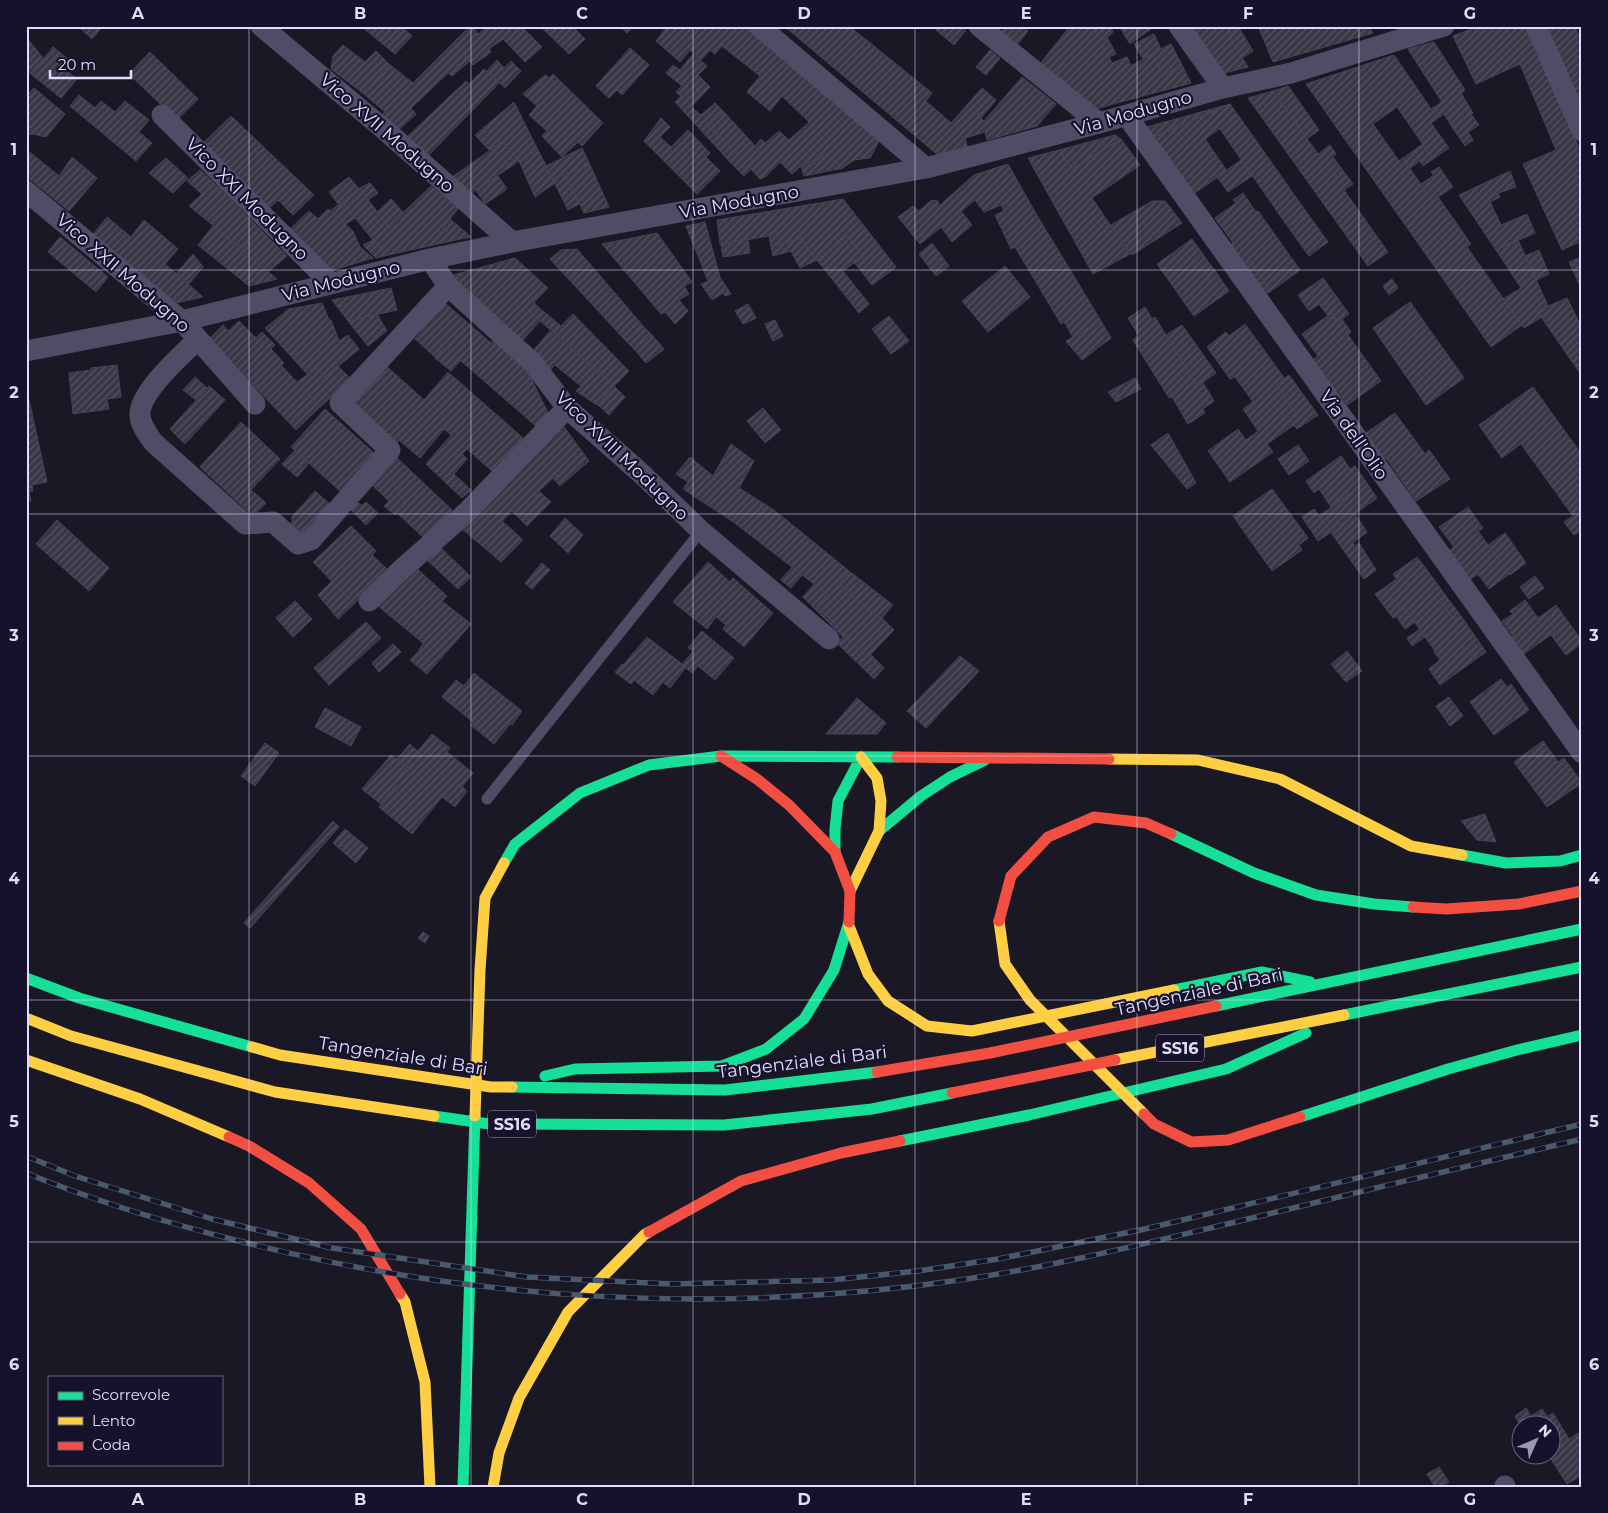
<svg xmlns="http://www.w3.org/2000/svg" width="1608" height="1513" viewBox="0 0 1608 1513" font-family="Montserrat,sans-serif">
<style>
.building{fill:url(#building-hatch);stroke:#474358}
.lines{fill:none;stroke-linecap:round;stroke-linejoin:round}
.lane{stroke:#4f4d65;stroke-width:11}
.street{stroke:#4f4d65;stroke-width:21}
.fast{stroke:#16e098;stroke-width:11}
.slow{stroke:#ffcf43;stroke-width:11}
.jam{stroke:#f24e42;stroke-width:11}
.rail-casing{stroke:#485b6d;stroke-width:5.5}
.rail{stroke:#17122b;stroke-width:4;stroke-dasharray:11;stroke-linecap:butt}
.grid{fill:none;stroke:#e1dcfe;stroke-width:1;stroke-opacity:0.55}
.labels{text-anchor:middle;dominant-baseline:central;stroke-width:4.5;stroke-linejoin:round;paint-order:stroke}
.shield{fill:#17122b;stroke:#a49fbf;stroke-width:1}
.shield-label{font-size:16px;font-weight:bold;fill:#e1dcfe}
.street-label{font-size:18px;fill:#e1dcfe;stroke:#17122b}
.neatline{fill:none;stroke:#e1dcfe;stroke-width:2}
.grid-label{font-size:16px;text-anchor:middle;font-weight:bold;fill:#e1dcfe}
</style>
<defs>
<pattern id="building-hatch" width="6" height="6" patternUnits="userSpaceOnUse" patternTransform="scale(1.25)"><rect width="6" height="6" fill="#393646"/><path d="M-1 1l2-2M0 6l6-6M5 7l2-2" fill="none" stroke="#555262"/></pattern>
</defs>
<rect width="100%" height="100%" fill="#1a1825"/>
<path class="building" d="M78,26H103L92,39Z
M361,26H401L412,36L395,54Z
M470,26H472L478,34L488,26H514L516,28L517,26H521L542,47L525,62L503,39L489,49L491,52L473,65L454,42Z
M540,26H572L585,39L569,54Z
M620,26H633L627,33Z
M668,26H745L880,139L870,158L854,160L843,168L826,153L813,165L807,161L792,174L780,162L765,177L760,179L751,169L744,176L730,162L737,155L708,125L724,112L755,146L761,139L765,143L779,131L789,140L809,122L782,96L770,111L747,92L760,76L722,46L715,54L710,50L701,60L690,50L697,42L690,36L673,56L656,41Z
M784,26H849L932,93L926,101L951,123L982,88L996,100L981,118L984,121L1022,77L1056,104L1037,126L987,140L985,132L965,138L967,146L938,155Z
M939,26H962L966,30L954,45L936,30Z
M1006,26H1022L1028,31L1017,45L1001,32Z
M1070,26H1094L1098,29L1095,33L1104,40L1107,37L1116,54L1109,57L1112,63L1127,57L1131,66L1152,54L1164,75L1182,65L1191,83L1095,109L1054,75L1065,62L1051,50Z
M1094,26H1110L1113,32L1104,40L1095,33L1098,29Z
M1119,26H1155L1130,44Z
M1192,26H1239V28L1228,35L1248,67L1224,73Z
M1258,26H1368L1373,33L1273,62Z
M1479,26H1527L1582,155V241L1562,250L1523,164L1556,150L1520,64L1476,84L1453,36Z
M1544,26H1578L1575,27L1582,43V96L1575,99Z
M1239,28L1253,51L1242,58L1228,35Z
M1154,34L1161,49L1171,44L1182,65L1164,75L1152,54L1143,59L1134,44Z
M690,36L697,42L680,62L673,56Z
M26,37L44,59L31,74L26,70Z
M454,42L470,61L452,76L448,73L411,108L416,114L396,132L380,116L385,112L364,94L389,64L413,83Z
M1434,42L1465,90L1461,93L1473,113L1452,127L1444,114L1431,123L1449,148L1433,159L1397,107L1373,124L1399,161L1403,158L1432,201L1438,197L1471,244L1467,247L1522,325L1491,347L1306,84L1394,55L1431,109L1442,102L1408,49Z
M343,45L365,62L376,51L389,64L364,94L331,69L333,56Z
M53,47L70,61L64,69L77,79L61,98L31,74Z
M630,48L649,65L622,95L617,90L609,98L596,86Z
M990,50L1000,58L986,75L976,67Z
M1051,50L1065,62L1054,75L1040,64Z
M150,52L198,99L177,120L129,74Z
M693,54L707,66L698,75L710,87L691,107L701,115L715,103L724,112L708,125L737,155L730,162L675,102L681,96L676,92L682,86L666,73L673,65L680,70Z
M497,60L504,68L511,61L521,71L505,88L487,71Z
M484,69L499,83L426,158L406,138L466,81L469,84Z
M553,74L603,123L582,146L578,142L562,157L542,136L547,131L529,115L537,106L523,94L545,75L549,78Z
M1288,86L1319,130L1307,139L1273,91Z
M34,88L65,114L46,137L33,134L26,135V96Z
M1273,91L1318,154L1330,145L1336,154L1333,157L1353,184L1344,190L1388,252L1368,266L1248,98Z
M79,95L95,108L101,101L115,112L125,101L149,120L139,132L152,143L136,161L70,106Z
M514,102L538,150L519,161L503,141L489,150L475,135Z
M1230,104L1154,137L1147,127Z
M1230,104L1238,115L1205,139L1227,171L1193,194L1154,137Z
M1471,114L1479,125L1468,132L1473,140L1465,146L1452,127Z
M1238,115L1307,213L1288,227L1220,129Z
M231,116L314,195L293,215L278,200L268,209L201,145Z
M661,118L670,127L660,137L671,147L688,130L710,153L706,157L720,171L697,194L644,141Z
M1115,135L1121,139L1072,169L1059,150Z
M1121,139L1140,165L1092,198L1130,254L1093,274L1028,158L1059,150L1072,169Z
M503,141L519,161L469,195L451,178Z
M1423,144L1433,159L1423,166L1420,161L1410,168L1403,158Z
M582,148L590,165L566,174L579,204L568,210L546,166Z
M26,149L59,176L72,157L97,178L69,211L26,176Z
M538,150L555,183L535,197L519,161Z
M826,153L843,168L804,176L801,166L807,161L813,165Z
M166,158L188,178L173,193L149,173Z
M1241,160L1252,176L1228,192L1217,177Z
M1008,164L1035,212L1101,321L1073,337L1064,322L1061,324L1015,247L1011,249L995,215L1004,211L1001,205L984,212L975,200L920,244L898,217L913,206L919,211L932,200L938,201L939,206L974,175Z
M590,165L609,207L584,213L566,174Z
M1439,167L1453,187L1432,201L1421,184L1434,175L1431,172Z
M200,170L227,195L204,218L189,206L202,194L187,181Z
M1510,171L1516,187L1498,193L1500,197L1490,202L1501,225L1527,214L1535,233L1496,250L1459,195Z
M498,176L507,189L485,204L476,190Z
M349,177L359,189L339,205L329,192Z
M370,183L378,193L368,200L360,188Z
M431,186L458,209L443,227L456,240L388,255L373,240L342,202L360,188L388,227Z
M1243,193L1256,212L1258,211L1300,270L1271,291L1250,261L1242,267L1228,247L1233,243L1215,218L1236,203L1233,200Z
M227,195L260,229L242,250L204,218Z
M391,199L403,212L388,227L377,212Z
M843,199L896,267L872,285L854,262L863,256L848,236L817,260L800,238L771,247L769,236L720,244L717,220Z
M1152,201H1165L1182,223L1132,255L1111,225Z
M342,202L355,218L346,224L330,211Z
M328,209L353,231L360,247L373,258L330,271L289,230L309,211L318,219Z
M961,211L972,225L952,242L941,227Z
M1307,213L1328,242L1309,256L1288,227Z
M107,217L131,237L144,220L178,249L165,264L203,297L171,304L91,237Z
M450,219L471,237L456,240L443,227Z
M705,222L720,277L708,281L686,226Z
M213,226L242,250L277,279L249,286L198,245Z
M260,229L287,256L269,271L242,250Z
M657,233L692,282L684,286L689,294L679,300L688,311L675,324L665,312L661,314L602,244Z
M848,236L863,256L843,271L869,304L859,313L817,260Z
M60,237L108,277L96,292L48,252Z
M800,238L817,260L800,268L791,251L773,256L771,247Z
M748,239L750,253L723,257L721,244Z
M1192,239L1202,253L1195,259L1211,281L1218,275L1229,291L1194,316L1157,264Z
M373,240L388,255L376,258L363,245Z
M1518,240L1548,306L1537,311L1542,317L1524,328L1503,299L1521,288L1496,250Z
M932,243L949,266L936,276L919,254Z
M577,249L644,327L625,340L550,259L561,250Z
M1539,250L1549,274L1536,280L1525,256Z
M1202,253L1218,275L1211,281L1195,259Z
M193,254L203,267L189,284L176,274Z
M1582,257V290L1569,262Z
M515,258L548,288L534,302L537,306L530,312L540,321L520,343L450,276Z
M1250,261L1271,291L1263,296L1242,267Z
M1005,266L1030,297L988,332L962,301Z
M720,277L731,294L725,296L723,293L712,300L701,284Z
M1323,278L1349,314L1338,322L1332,313L1328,316L1319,304L1309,311L1298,295Z
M1392,279L1398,288L1389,295L1383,286Z
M391,288L397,310L348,321L332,300Z
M1567,298L1582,328V376L1537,311Z
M1410,302L1464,378L1426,405L1373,328Z
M322,303L329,320H331L339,341L348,335L359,349L325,377L317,368L308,375L265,328L289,309Z
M445,303L491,343L493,340L527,370L548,413L537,427L445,347L435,357L415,339Z
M748,304L756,318L743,324L735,311Z
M537,306L561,326L573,314L629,371L614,386L530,312Z
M1145,307L1152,319L1155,317L1196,384L1202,381L1214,401L1203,409L1205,413L1188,424L1172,397L1169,398L1133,340L1139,336L1128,318Z
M1332,313L1338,322L1342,319L1351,332L1348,335L1381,381L1347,405L1337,390L1333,393L1311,361L1318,356L1302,334Z
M377,314L387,331L368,346L348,321Z
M889,316L909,341L891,354L872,329Z
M775,320L783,336L773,341L765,324Z
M239,321L256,338L262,332L275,345L271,349L284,363L281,365L320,407L296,430L209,339L223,325L228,331Z
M1101,321L1111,338L1082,360L1066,341Z
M1245,324L1285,379L1276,385L1297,415L1290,420L1294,425L1267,444L1273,452L1230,482L1208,451L1238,429L1246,440L1258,431L1243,409L1253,402L1235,377L1230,379L1207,347L1226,332L1229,336Z
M1182,325L1216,373L1203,382L1202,381L1196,384L1166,335Z
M644,327L652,335L634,349L625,340Z
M550,331L614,386L597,405L576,391L581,386L555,365L551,369L533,351Z
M652,335L664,349L646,363L634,349Z
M445,347L460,361L451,371L435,358Z
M117,365L121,397L107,399L109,409L73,414L69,373L91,370V368Z
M385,365L424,400L448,372L523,438L492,471L467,449L462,454L467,459L446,483L426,464L451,435L444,429L420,458L399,440L397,443L353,401Z
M338,366L351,379L320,407L297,382L317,368L325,377Z
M1289,375L1318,415L1297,429L1290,420L1297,415L1276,385Z
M195,377L207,388L196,400L183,390Z
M1135,378L1141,389L1116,402L1108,392Z
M26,386L47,482L32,485L33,491L29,492L31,501L26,502Z
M209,386L225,400L185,444L170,429Z
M614,386L625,397L609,415L598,405Z
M1533,387L1582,455V530L1574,535L1564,522L1573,516L1521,444L1502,458L1479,425Z
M763,408L781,430L765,443L747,421Z
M325,409L375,454L341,492L291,447Z
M1395,413L1425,454L1429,450L1450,479L1416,501L1386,458L1382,461L1363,435Z
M241,422L280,459L251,490L266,503L253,516L200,467Z
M564,427L589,461L560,486L553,478L539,491L551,502L527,526L512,511L502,521L523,540L501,562L461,528Z
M1168,433L1196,483L1187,489L1151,445Z
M731,444L754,461L739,488L774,510L849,571L838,584L878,617L879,616L882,618L894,630L867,658L818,606L827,594L732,521L683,489L688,482L676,474L690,457L713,476Z
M1298,445L1309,461L1289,475L1278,459Z
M295,450L309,463L297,477L282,464Z
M394,455L452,510L424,538L397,513L407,502L397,493L401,489L382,471Z
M1341,456L1350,469L1355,466L1366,482L1331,507L1319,489L1314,493L1306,481Z
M382,471L401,489L397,493L407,502L395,515L384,506L389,501L370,483Z
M454,474L471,490L462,498L446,483Z
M1366,482L1377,498L1340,525L1342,528L1332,534L1319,516Z
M1272,489L1308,538L1299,545L1302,550L1272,571L1233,516Z
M315,491L331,505L303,534L291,523L293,521L291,518Z
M355,500L362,506L366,502L378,513L366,525L349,508Z
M1468,507L1483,528L1478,531L1509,574L1489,589L1478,574L1468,581L1447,552L1454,547L1439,527Z
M1314,509L1331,532L1318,541L1302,517Z
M1355,514L1367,532L1353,543L1355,546L1359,543L1376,570L1364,579L1332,534L1342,528L1340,525Z
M565,518L583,535L568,553L550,536Z
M57,520L109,568L89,591L36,544Z
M351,526L376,551L372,555L389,571L354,604L313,562Z
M1505,533L1526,563L1510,575L1488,545Z
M441,548L471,577L458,589L428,561Z
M1417,557L1427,570L1407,585L1400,576L1397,579L1393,574Z
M708,562L730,582L733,578L773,613L744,647L723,629L726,625L716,617L707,629L673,602Z
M542,563L550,570L532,589L525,583Z
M415,567L447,596L442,601L471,624L435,665L418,652L423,643L377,605Z
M792,567L802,575L791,588L781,580Z
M1427,570L1446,596L1440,601L1455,620L1461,616L1477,639L1467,647L1476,659L1440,685L1429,669L1440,660L1434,652L1435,651L1405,609L1401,611L1384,588L1400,576L1407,585Z
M849,571L893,605L882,618L879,616L878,617L838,584Z
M1535,576L1544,588L1529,599L1520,587Z
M332,581L354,604L338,619L318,595Z
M814,584L827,594L818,606L845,634L843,637L803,597Z
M1384,588L1401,611L1405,609L1415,622L1405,629L1396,616L1393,618L1375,594Z
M1446,596L1461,616L1455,620L1440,601Z
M1525,600L1538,618L1544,614L1556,631L1521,656L1508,639L1513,636L1502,621L1513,614L1510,611Z
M295,601L312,619L293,637L276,618Z
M1556,605L1582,641V643L1566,655L1551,635L1556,631L1544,614Z
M366,622L381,638L329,685L314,668Z
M1420,629L1425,637L1412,646L1407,638Z
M702,631L734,658L715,680L698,666L692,673L682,665L693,651L688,648Z
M845,634L867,658L870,654L884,668L874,679L837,643Z
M647,637L686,667L670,688L663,682L653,695L634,680L631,684L615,672L622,664L623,665Z
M1477,639L1486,652L1476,659L1467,647Z
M393,644L401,652L379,672L372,663Z
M1347,651L1362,671L1346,682L1331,664Z
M418,652L435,665L427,674L410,660Z
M960,656L979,671L926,728L907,711Z
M474,673L522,711L512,725L510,724L494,744L471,725L473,722L442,697L456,680L464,686Z
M1501,679L1507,687L1511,684L1529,710L1494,735L1470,702Z
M1449,697L1463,716L1450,726L1436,706Z
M857,698L886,723L877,734H826Z
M325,708L361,727L351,746L315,727Z
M432,734L450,748L447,752L473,773L462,787L459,784L446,800L442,797L412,834L379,807L395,787L392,785L407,767L410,769L421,754L418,751Z
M1543,741L1558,762L1564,758L1582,783L1547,807L1514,762Z
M265,743L279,753L255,786L241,776Z
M410,744L421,754L410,769L397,759Z
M391,755L407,767L392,785L395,787L382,805L362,789Z
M459,784L467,791L455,807L446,800Z
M1485,814L1496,842L1477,840L1461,821Z
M333,821L339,827L250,928L244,923Z
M345,829L368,848L356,863L333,843Z
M423,932L429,936L425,943L418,938Z
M1526,1408L1531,1416L1542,1409L1547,1416L1533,1426H1521L1515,1416Z
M1553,1413L1569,1439L1579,1433L1582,1438V1475L1567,1484L1549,1456H1550V1426H1533Z
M1439,1467L1449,1482L1441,1487H1435L1427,1474Z"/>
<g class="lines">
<path class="lane" d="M487,799L701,531"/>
<path class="street" d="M261,26L385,130L512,242
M759,26L926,168
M979,26L1099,123
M1179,26L1223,88
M1536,26L1582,131
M162,115L331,283
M1127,116L1582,753
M26,191L182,321L255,404
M430,259L448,286L533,363L567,408L643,475L701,531L829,639
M198,339C182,355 139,392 140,415C140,425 148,434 153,442L245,524L273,522L298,544L311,540L390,450L340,403L448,286
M26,351L182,321L430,259L512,242L926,168L1099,123L1223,88L1291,73L1444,26
M369,601L402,569L467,512L567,408
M1505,1486V1487"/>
<path class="fast" d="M879,831L921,796L950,777L985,760
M1171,834L1254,873L1316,895L1374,904L1413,907
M835,852V829L838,801L861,757
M1462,855L1506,863L1560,861L1582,855
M504,863L515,844L580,793L649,765L721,756L897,757
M26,978L79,998L252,1047
M1174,990L1262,972L1310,982
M1216,1006L1582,929
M1344,1015L1582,967
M545,1076L575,1069L722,1066L766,1049L804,1019L834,970L849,922
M512,1087L725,1090L877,1072
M434,1116L489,1124L724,1125L872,1109L952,1093
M1300,1117L1448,1069L1517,1050L1582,1035
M900,1141L1029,1115L1226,1069L1306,1033
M463,1487L475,1116"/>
<path class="slow" d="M1109,759L1198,760L1280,779L1411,846L1462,855
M850,891L879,831L881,801L877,778L861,757
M999,921L1005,964L1030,1000L1144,1114
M849,926L868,974L888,1001L927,1026L972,1031L1174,990
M26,1018L71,1036L275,1092L434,1116
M252,1047L280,1055L491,1087H512
M26,1060L140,1099L229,1137
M1115,1060L1344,1015
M475,1116L480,970L485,898L504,863
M400,1294L405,1302L425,1382L430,1487
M493,1487L499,1453L519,1398L568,1312L644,1235L649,1232"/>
<path class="jam" d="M721,756L757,779L789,805L835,852L850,891L849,922
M897,757L1109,759
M1413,907L1446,909L1519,904L1582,891
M999,921L1011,876L1048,837L1094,817L1146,823L1171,834
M877,1072L990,1053L1216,1006
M952,1093L1115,1060
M1144,1114L1154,1124L1191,1142L1228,1140L1300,1117
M229,1137L249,1146L309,1183L361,1229L400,1294
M649,1232L741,1181L841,1153L900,1141"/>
<g class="rail-casing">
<path id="rail" d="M26,1156L75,1176L212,1219L332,1248L527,1277L671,1284L831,1280L918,1271L998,1259L1145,1229L1582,1124
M26,1173C95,1201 167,1223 239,1241C477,1302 724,1315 967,1279C1062,1265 1155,1241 1248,1219C1359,1192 1471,1165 1582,1139"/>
</g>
<use href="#rail" class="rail"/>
</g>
<path class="grid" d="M249,26V1487M471,26V1487M693,26V1487M915,26V1487M1137,26V1487M1359,26V1487M26,270H1582M26,514H1582M26,756H1582M26,1000H1582M26,1242H1582"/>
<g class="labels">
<g class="shield">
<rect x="1156" y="1034.5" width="48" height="27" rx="4"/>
<rect x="488" y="1110.5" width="48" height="27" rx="4"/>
</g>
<g class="shield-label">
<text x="1180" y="1048">SS16</text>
<text x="512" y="1124">SS16</text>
</g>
<g class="street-label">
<text transform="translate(1133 113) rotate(-16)">Via Modugno</text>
<text transform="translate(387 133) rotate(41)">Vico XVII Modugno</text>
<text transform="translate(247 199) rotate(45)">Vico XXI Modugno</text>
<text transform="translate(739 202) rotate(-10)">Via Modugno</text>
<text transform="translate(123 273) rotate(41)">Vico XXII Modugno</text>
<text transform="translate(341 281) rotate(-14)">Via Modugno</text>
<text transform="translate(1354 435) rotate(55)">Via dell'Olio</text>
<text transform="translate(622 456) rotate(44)">Vico XVIII Modugno</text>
<text transform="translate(1199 992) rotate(-12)">Tangenziale di Bari</text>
<text transform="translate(403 1056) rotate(9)">Tangenziale di Bari</text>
<text transform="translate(802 1062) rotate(-7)">Tangenziale di Bari</text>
</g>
</g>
<rect width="1608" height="1513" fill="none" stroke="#17122b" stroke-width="55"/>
<rect x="48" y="1376" width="175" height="90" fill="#17122b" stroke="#68637f"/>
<rect x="58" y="1392" width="25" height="8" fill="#16e098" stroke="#68637f"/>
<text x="92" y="1400" font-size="15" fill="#e1dcfe">Scorrevole</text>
<rect x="58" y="1417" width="25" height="8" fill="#ffcf43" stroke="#68637f"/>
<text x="92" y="1426" font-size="15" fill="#e1dcfe">Lento</text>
<rect x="58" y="1442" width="25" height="8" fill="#f24e42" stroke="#68637f"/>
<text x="92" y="1450" font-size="15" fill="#e1dcfe">Coda</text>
<g transform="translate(1536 1440) rotate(45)"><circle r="24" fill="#17122b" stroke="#68637f"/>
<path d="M0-4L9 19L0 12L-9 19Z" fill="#9b97b2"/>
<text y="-8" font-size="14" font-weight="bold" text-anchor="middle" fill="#e1dcfe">N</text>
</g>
<path d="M50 70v8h81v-8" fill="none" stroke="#e1dcfe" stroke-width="2.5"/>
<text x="58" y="70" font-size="15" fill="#e1dcfe" stroke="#17122b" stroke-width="4" paint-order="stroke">20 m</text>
<rect x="28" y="28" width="1552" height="1458" class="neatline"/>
<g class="grid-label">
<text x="138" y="19">A</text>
<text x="360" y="19">B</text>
<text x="582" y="19">C</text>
<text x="804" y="19">D</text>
<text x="1026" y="19">E</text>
<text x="1248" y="19">F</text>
<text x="1470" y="19">G</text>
<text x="14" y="155">1</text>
<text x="1594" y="155">1</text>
<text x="14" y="398">2</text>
<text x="1594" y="398">2</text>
<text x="14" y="641">3</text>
<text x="1594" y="641">3</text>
<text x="14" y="884">4</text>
<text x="1594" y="884">4</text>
<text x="14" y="1127">5</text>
<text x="1594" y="1127">5</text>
<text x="14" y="1370">6</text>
<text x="1594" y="1370">6</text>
<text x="138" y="1505">A</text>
<text x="360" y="1505">B</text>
<text x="582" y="1505">C</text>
<text x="804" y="1505">D</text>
<text x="1026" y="1505">E</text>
<text x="1248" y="1505">F</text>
<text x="1470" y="1505">G</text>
</g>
</svg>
